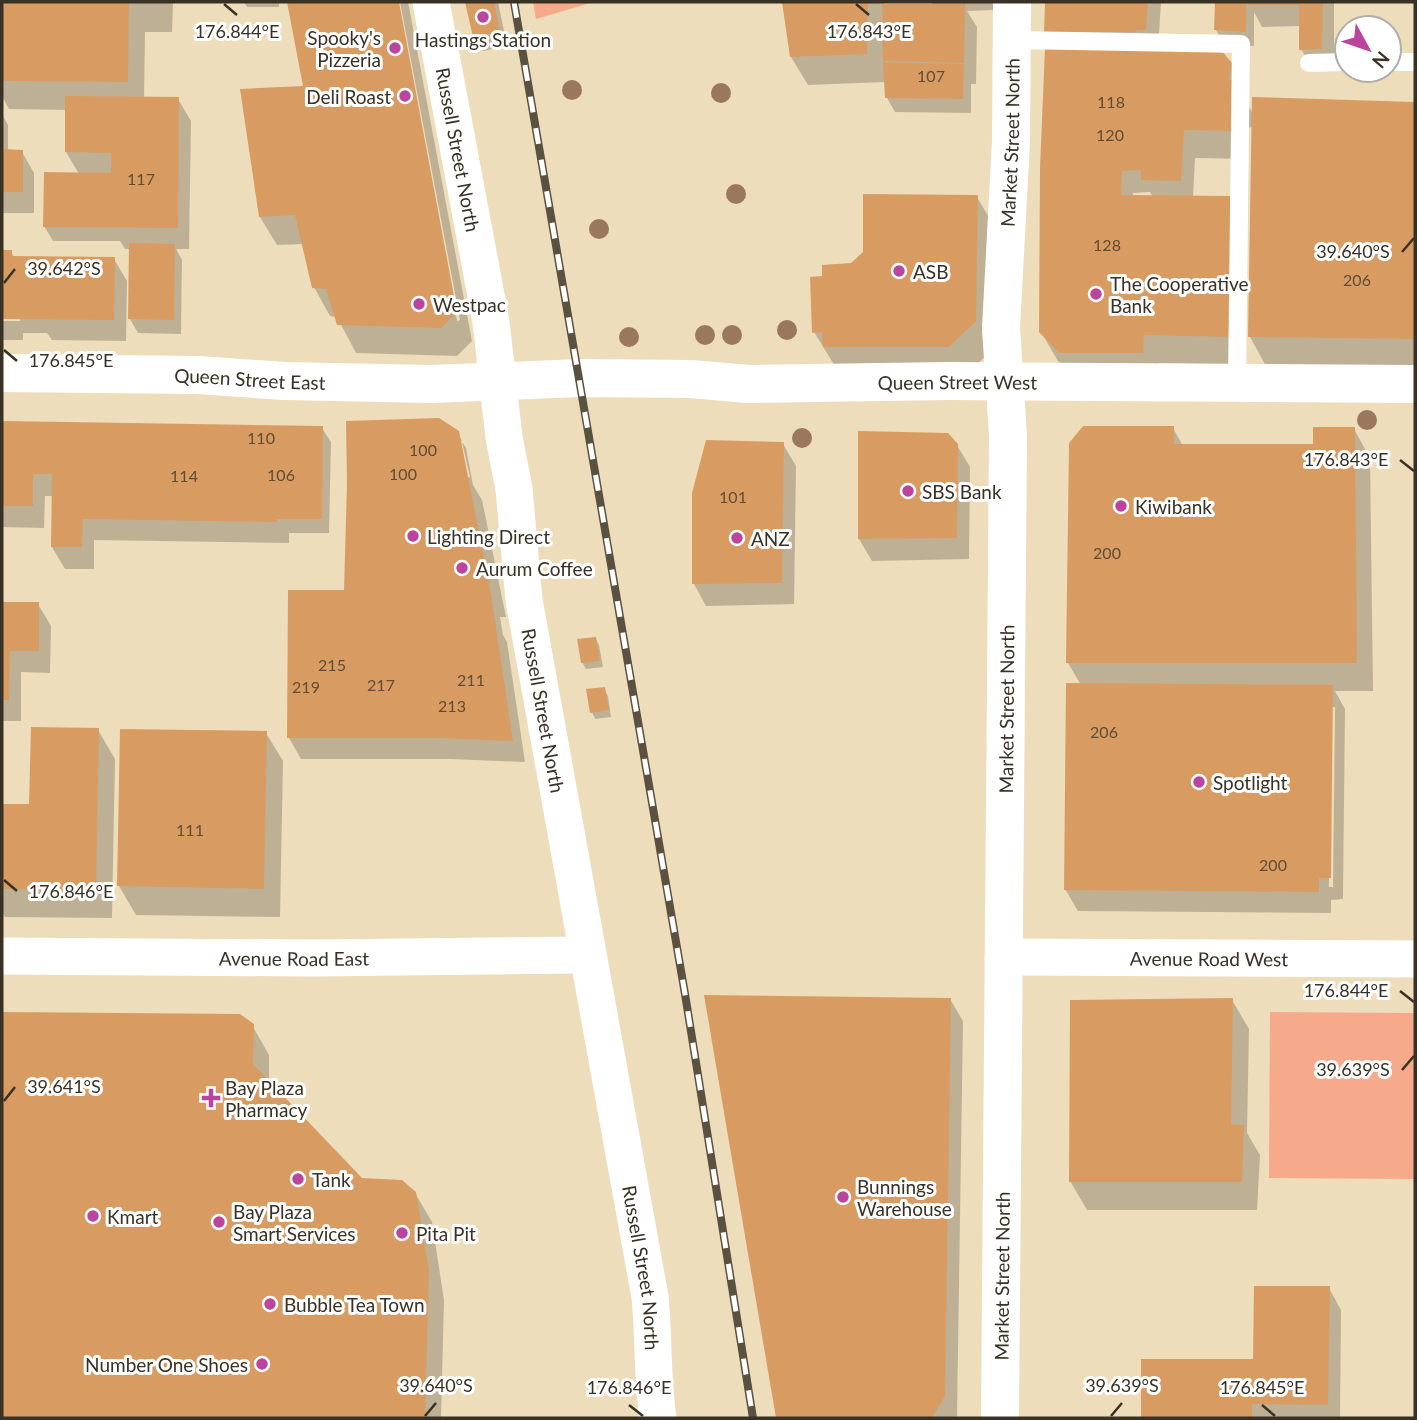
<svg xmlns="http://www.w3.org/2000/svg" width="1417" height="1420" viewBox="0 0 1417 1420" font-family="Lato,sans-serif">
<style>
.green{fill:#f7a98b}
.shadow{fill:#0003;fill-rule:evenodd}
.building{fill:#d89c63}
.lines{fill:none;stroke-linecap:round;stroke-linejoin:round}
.lane{stroke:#fff;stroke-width:18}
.street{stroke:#fff;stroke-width:37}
.secondary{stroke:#fff;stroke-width:38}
.rail-casing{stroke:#5a5140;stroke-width:8}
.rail{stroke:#fff;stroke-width:5;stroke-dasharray:16;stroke-linecap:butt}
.tree{fill:#9a785d}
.ticks{fill:none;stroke:#383124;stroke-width:2.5}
.poi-dot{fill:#bb459c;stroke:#fff;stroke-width:2.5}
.labels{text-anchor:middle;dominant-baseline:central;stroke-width:6;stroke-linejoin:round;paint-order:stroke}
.number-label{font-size:16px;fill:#604c34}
.poi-label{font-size:19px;fill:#383124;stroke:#fff;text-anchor:start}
.street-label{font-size:19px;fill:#383124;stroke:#fff}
.ticks-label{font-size:18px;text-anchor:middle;fill:#383124;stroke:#fff;stroke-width:6;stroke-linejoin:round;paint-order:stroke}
</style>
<rect width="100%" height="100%" fill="#edb"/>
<path class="green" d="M533,2H594L536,19Z
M1270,1012L1415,1013V1179L1269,1178Z"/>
<path class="shadow" d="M2,2H173L172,32H145L144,99H178L191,121L189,249H176L182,260L181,334L138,333L130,319L131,249H125L120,241H53L44,226L79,174L66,152L67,110L9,109L2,96Z
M244,2H279V7H247Z
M289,2H396L457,321L460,320L400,2H408L472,341L457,356L356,353L337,317L330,316L314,287L303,244L277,245L260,217L305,88Z
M467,2H498L507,46L483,51L474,37Z
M783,2H884V6H933L931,2H993V10L967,11L977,27L976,84H971V113L895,112L887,98L886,82L808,85L791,57Z
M1046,2H1161L1158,51L1231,64L1248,93L1246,101L1253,114L1254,99L1415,103V367L1266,366L1250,337L1253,127L1246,128L1247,159L1195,158L1193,197H1229L1246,226V365L1159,363V381H1077L1058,361L1041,332ZM1150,192L1153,197H1133V193Z
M1192,2H1334V71H1314L1301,49V26L1262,27L1254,12V46L1224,44L1216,30V3Z
M2,114L8,125V151L22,152L34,173V213H2Z
M977,197L994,226L992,350L966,375L841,376L814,332L824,278Z
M2,252H11L15,258L114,259L127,281L126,341L52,340L47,333H23V340H2V321H20V317H2Z
M2,424L322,428L331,442L329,533H289V543L94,540V569H65L52,547L53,496H45L44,528L2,527Z
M1173,428L1183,446H1314L1354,429L1370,458L1373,691H1335L1345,709L1343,899L1331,900V913L1078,911L1065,889L1081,685L1068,663ZM1331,707H1335L1333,887H1329Z
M457,433L462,441H459L466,478L470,477L462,442L466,448L473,485L482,500L506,617H500L503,635L507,642L525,762L451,759H301L289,738L347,592Z
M783,444L796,466L794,604L706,606L694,584Z
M957,445L970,467L969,559L872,561L859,539Z
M2,530L3,603L38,604L51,626L50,673L21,672V721H2Z
M595,638L599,645L603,667L586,669L582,662Z
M604,689L608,696L611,717L595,719L592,712Z
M98,730L115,759L112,918L5,917L2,912V805L31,806Z
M121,731L266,733L283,761L280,917L136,915L119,886Z
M706,997L950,999L963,1021L957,1418H778Z
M1232,1000L1249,1029L1247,1133L1260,1155L1257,1210H1087L1070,1181Z
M2,1014L239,1016L252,1025L269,1055V1083L361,1180L415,1193L432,1222L444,1300L441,1418H2Z
M1329,1288L1341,1310L1340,1418H1143V1361H1255Z"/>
<path class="building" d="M2,2H129L128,82L2,81Z
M287,2H399L457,312L441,328L337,325L326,289L312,288L295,215L259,217L240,89L303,86Z
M465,2H494L500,32L473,37Z
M782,2H868L867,54L790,57Z
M1045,2H1148L1146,30H1136V32H1044Z
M1215,2H1246V32L1214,30Z
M1248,2H1323L1322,49L1299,50V5H1248Z
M882,4H965L964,63L883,61Z
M1045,48L1221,50L1232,63L1229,80H1236V99L1231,100V131L1184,130L1181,181L1141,180V170L1122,171L1121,195L1230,196L1231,337L1144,335L1143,353H1059L1039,332L1040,168Z
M883,62L964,64L963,99L885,98Z
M65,96L179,97L178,228L43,227L44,172L111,173V153L65,152Z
M1252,97L1415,102V339L1248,337Z
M2,149L23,150V192H2Z
M863,194L978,195L976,321L949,347H823L822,332L812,333L810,277L822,276V265L851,263L863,252Z
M129,243L175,244L174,320L128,319Z
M2,250H12V256L115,257L114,320L2,319Z
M439,418L459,431L490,588L513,741L438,738H287L288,590H344L347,483L346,421Z
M2,421L323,426L322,519H277V522L83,519L82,547H51L52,474H33V506H2Z
M1083,426H1174V444H1313V427H1355L1357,663H1066L1069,443Z
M858,431L948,433L958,444L957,538L858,539Z
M706,440L784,442L782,583L692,584V493Z
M2,602H39V651H10L9,700H2Z
M596,637L600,661L581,663L577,639Z
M1066,683L1333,685L1331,878H1319V892L1064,890Z
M605,687L609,710L590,713L586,689Z
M31,727L99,728L96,890L2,889V804H29Z
M120,729L267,731L264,889L117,886Z
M704,995L951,998L945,1396L932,1418H776Z
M1233,998L1231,1124L1244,1125L1242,1182H1069L1070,1000Z
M2,1012L240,1014L254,1024L253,1064L362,1178L402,1180L416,1192L429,1270L425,1418H2Z
M1254,1286H1330L1328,1405L1252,1404V1418H1141V1359H1253Z"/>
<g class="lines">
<path class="lane" d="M1011,40L1241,44L1237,383
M1389,62H1415
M1309,63L1347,62"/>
<g class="street">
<path id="s1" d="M431,2L491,322L504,437L514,489L524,600L650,1297C654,1338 652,1378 658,1418"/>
<path id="s2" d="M2,956L314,958L587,955"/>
<path id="s3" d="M1003,957L1415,959"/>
</g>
<g class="secondary">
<path id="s4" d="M2,373L198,375L285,381L432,384L580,378L691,379L748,384L949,381L1415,384"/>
<path id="s5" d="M1000,1418L1008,436L1001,328L1011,141L1012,2"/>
</g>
<g class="rail-casing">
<path id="rail" d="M514,2L685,994L753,1418"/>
</g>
<use href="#rail" class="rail"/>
</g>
<g class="tree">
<circle cx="572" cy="90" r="10"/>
<circle cx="721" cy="93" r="10"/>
<circle cx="736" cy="194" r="10"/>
<circle cx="599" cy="229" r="10"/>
<circle cx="787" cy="330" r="10"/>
<circle cx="705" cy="335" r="10"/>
<circle cx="732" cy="335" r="10"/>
<circle cx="629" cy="337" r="10"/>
<circle cx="1367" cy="420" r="10"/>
<circle cx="802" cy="438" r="10"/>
</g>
<path class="ticks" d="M224,4L237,15M856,4L869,15M1402,252L1414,238M4,283L15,269M4,350L17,361M1400,460L1414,471M4,880L17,891M1400,991L1414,1002M1402,1070L1414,1056M4,1101L15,1087M629,1405L643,1416M1262,1405L1275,1416M425,1416L436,1403M1111,1416L1122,1403"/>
<g class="poi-dot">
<circle cx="483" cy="17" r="7"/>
<circle cx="395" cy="48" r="7"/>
<circle cx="405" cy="96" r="7"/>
<circle cx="899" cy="271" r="7"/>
<circle cx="1096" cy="294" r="7"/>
<circle cx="419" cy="304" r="7"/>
<circle cx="908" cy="491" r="7"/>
<circle cx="1121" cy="506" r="7"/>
<circle cx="413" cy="536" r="7"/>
<circle cx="737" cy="538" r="7"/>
<circle cx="462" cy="568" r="7"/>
<circle cx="1199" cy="782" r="7"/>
<path d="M207.5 1087.5h7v7h7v7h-7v7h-7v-7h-7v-7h7z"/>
<circle cx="298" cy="1179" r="7"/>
<circle cx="843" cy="1197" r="7"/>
<circle cx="93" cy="1216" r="7"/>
<circle cx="219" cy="1222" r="7"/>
<circle cx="402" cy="1233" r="7"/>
<circle cx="270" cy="1304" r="7"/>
<circle cx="262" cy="1364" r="7"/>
</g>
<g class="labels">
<g class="number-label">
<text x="931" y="75">107</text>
<text x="1111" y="101">118</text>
<text x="1110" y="134">120</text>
<text x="141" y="178">117</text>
<text x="1107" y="244">128</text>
<text x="1357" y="279">206</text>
<text x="261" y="437">110</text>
<text x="423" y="449">100</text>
<text x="403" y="473">100</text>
<text x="281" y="474">106</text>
<text x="184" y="475">114</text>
<text x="733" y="496">101</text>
<text x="1107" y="552">200</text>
<text x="332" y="664">215</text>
<text x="471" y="679">211</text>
<text x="381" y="684">217</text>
<text x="306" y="686">219</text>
<text x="452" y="705">213</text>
<text x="1104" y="731">206</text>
<text x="190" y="829">111</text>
<text x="1273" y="864">200</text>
</g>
<g class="poi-label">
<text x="381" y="37" text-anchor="end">Spooky's<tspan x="381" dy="22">Pizzeria</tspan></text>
<text x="483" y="39" text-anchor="middle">Hastings Station</text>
<text x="391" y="96" text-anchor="end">Deli Roast</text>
<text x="913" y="271">ASB</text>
<text x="1110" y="283">The Cooperative<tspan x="1110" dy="22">Bank</tspan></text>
<text x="433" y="304">Westpac</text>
<text x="922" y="491">SBS Bank</text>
<text x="1135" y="506">Kiwibank</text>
<text x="427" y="536">Lighting Direct</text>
<text x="751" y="538">ANZ</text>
<text x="476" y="568">Aurum Coffee</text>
<text x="1213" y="782">Spotlight</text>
<text x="225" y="1087">Bay Plaza<tspan x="225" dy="22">Pharmacy</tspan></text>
<text x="312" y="1179">Tank</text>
<text x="857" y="1186">Bunnings<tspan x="857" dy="22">Warehouse</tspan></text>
<text x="233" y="1211">Bay Plaza<tspan x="233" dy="22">Smart Services</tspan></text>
<text x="107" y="1216">Kmart</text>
<text x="416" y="1233">Pita Pit</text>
<text x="284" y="1304">Bubble Tea Town</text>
<text x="248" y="1364" text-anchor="end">Number One Shoes</text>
</g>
<g class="street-label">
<text stroke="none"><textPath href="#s5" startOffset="1276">Market Street North</textPath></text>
<text stroke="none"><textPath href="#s1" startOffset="150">Russell Street North</textPath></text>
<text stroke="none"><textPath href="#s4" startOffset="248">Queen Street East</textPath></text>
<text stroke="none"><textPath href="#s4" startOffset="956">Queen Street West</textPath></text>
<text stroke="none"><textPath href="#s1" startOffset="718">Russell Street North</textPath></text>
<text stroke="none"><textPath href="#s5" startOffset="709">Market Street North</textPath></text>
<text stroke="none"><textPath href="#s2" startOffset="292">Avenue Road East</textPath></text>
<text stroke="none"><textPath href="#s3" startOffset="206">Avenue Road West</textPath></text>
<text stroke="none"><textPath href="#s1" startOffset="1284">Russell Street North</textPath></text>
<text stroke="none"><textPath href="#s5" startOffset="142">Market Street North</textPath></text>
</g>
</g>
<g class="ticks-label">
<text x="237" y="38">176.844°E</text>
<text x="869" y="38">176.843°E</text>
<text x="1353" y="258">39.640°S</text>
<text x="64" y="275">39.642°S</text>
<text x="71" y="367">176.845°E</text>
<text x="1346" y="466">176.843°E</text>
<text x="71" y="898">176.846°E</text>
<text x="1346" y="997">176.844°E</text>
<text x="1353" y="1076">39.639°S</text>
<text x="64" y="1093">39.641°S</text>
<text x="436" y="1392">39.640°S</text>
<text x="1122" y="1392">39.639°S</text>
<text x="629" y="1394">176.846°E</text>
<text x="1262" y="1394">176.845°E</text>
</g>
<rect width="1417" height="1420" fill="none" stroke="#383124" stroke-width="7"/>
<g transform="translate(1368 49) rotate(130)"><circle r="33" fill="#ffffff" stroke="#afada7" stroke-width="2"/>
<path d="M0-5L12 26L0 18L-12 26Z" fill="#bb459c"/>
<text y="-10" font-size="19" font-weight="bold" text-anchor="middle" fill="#383124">N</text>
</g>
</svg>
